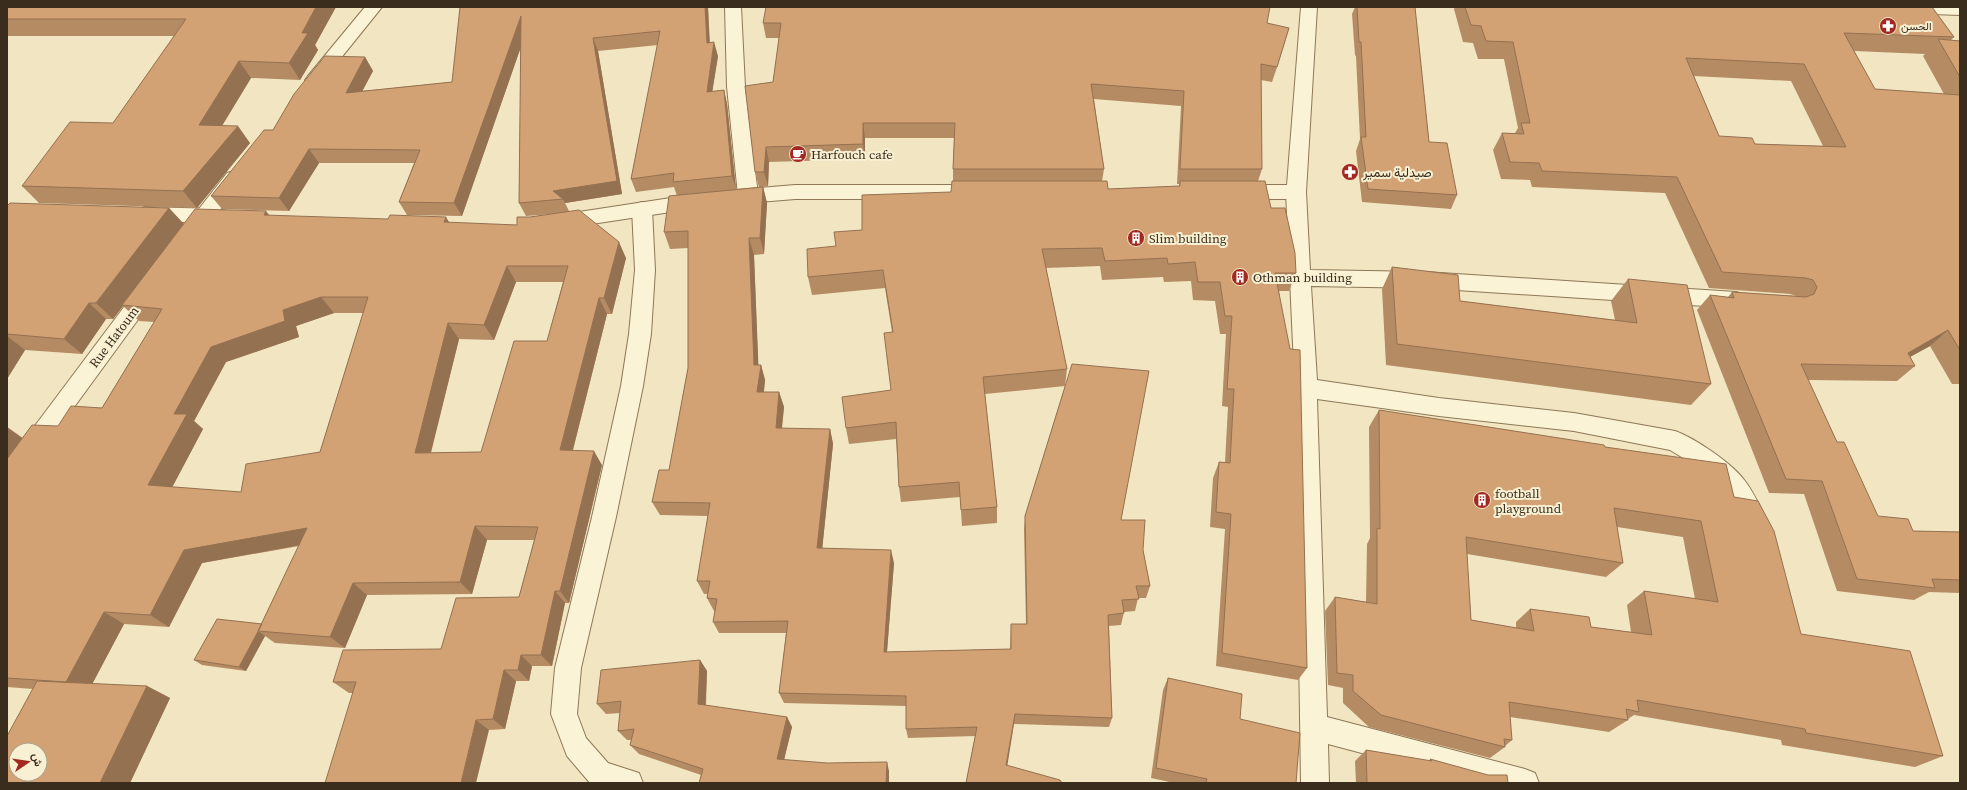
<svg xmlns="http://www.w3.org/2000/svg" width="1967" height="790" viewBox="0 0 1967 790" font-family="'Source Serif 4',Vazirmatn,serif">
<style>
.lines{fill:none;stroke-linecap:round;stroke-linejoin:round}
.minor-casing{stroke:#8d7757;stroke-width:2}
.tertiary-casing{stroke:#8d7757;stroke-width:2}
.minor{fill:#fbf3d5;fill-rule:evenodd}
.tertiary{fill:#fbf3d5;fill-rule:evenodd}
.wall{fill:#b58b64;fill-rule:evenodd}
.shaded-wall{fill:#947151}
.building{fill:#d3a274;stroke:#947151;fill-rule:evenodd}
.labels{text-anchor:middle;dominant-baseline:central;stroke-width:4;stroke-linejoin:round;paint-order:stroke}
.far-poi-label{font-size:11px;fill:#3b2d1d;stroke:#f8f0d2;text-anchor:start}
.poi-label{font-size:13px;fill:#3b2d1d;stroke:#f8f0d2;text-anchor:start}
.street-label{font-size:13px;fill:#3b2d1d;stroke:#f8f0d2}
</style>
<rect width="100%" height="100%" fill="#f1e6c1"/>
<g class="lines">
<g class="minor-casing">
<path id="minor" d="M365,7H382L320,84L314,86L308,84L305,80L308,76Z
M725,7H741L745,87L758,195L755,200L748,202L741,200L738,195L727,87Z
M1896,7H1960V15L1904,13L1898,12Z
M234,171L241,173L244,178L241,183L198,238L191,240L184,238L181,233L184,228L227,173Z
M1296,185L1303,187L1306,192L1310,270L1425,272L1736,292L1743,294L1746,300L1743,306L1736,308L1425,288L1311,286L1317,380L1439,398L1574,413L1675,431C1695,438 1733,464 1745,481C1755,494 1762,511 1769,525L1765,533L1757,536L1749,533L1729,495L1698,467L1670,450L1574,431L1439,416L1317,399L1327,717L1525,769L1535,773L1539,783H1474L1328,744L1329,783H1301L1295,388L1286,192L1289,187Z
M642,202L649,204L652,209L655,270L651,334L643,386L616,517L581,668L577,714L586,738L608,763L639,773L643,783H590L567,756L551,714L555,668L592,517L621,386L629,334L635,270L632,209L635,204Z
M149,281L156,283L159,289L156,295L15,488L7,491V463L142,283Z"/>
</g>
<g class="tertiary-casing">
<path id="tertiary" d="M1301,7H1317L1306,192L1303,197L1296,199H1237L1230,197L1227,192L1230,187L1237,185H1287Z
M795,185H975L982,187L985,192L982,197L975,199H795L735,204L728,202L725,197L728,192L735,190Z
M697,194L704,196L707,201L704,206L697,208L559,229L552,227L549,222L552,217L559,215Z
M145,207L219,209L226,211L229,216L226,221L219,223L145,221L138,219L135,214L138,209Z"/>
</g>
<use href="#minor" class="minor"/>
<use href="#tertiary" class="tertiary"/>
</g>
<path class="wall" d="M7,7H336L315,45L318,50L300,80L251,78L222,126L250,143L197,208L39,203L22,186L113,123L174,36H7Z
M460,7H708L710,43L718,56L712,92L724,90L727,104L736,189L759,187L755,172L773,82L779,38H766L763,23H1267L1289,28L1272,82L1261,80L1262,169L1258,181L1271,208L1296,273L1289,291H1279L1307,668L1298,680L1216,666L1225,529L1210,527L1213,478L1219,462H1225L1228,407L1222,406L1226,334H1220L1215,301L1193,300L1191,281L1164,282L1163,277L1102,280L1100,266L1046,268L1067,369L1065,386L1121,520L1143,550L1150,586L1146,598H1138L1135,611L1124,612L1121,625L1109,626L1112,718L1109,727L1014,724L966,783L975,736L908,738L906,729V706L784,703L779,693L786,633H719L713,622L715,611H714L707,598L708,594H704L697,581L708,516L660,515L652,502L669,470L688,368V248L670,249L664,232L677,196L674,187L636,192L631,179L658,45L598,51L622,194L565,203L569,211L626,258L612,314H607L573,450L602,465L569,603H565L552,666H532L529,681H516L505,729L489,730L353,693H349L333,682L441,649L519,597L534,540H487L472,594L367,595L345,648L275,643L265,636L246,671L202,665L194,660L261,624L299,546L202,563L169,627L124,624L92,684L147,686L170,698L130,783H7L33,689L7,687V427L23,438L58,426L102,408L154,322L139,321L123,306L113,319H106L82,354L25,350L7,379V206L169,208L183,224L270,216L517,225L530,217L552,214L526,216L519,203L521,47L462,216L407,215L399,202L414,163H319L289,211L222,209L211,196L273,130L365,57L373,71L362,91L452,82ZM1094,99L1181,106L1177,184H1179V186L1108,189L1102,181L1104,169ZM865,138H954L953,169V181L951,192L862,230L836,246L808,277L812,295L885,288L892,332L891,390L846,428L849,444L896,439L899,487L901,502L960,497L962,526L997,523V507L985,394L1065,386L1025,516L1024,529L1026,624H1011L1010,649L887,652L894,563L822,549L833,444L830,429H782L784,407L779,392H764L765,380L761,365H758L754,255L764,254L767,203L763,187L768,186L769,162L865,159ZM516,282H563L547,341L481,452L431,453L459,339L494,340ZM334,313H363L320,452L241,492L172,487L203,429L194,421L226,362L299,337L296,326Z
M1355,7H1415L1429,142L1457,195L1451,209L1362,202L1356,151L1360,139L1356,56L1355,55L1352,14Z
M1455,7H1932L1954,37L1951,40L1960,41V384H1952L1930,346L1910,357L1915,366L1897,381L1808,380L1837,442L1878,516L1913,531L1960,532V593L1929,592L1914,600L1837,591L1804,494L1769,493L1697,310L1710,295L1728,297L1732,292L1798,296H1797L1790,294L1709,288L1665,193L1532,187L1530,180L1501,179L1493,150L1502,133H1515L1518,128L1504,59H1478L1473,43L1463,42L1454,9ZM1854,51L1925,54L1923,56L1944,94L1875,89ZM1694,76L1791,81L1823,146L1755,144L1719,136Z
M1392,267L1460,301L1615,320L1611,301L1628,279L1711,384L1691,405L1386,365L1382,289Z
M1379,410L1605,447L1734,497L1801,634L1943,756L1915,767L1782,745L1781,740L1634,715L1628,719V720L1609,732L1510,717L1512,740L1505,746V747L1490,758L1369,727L1343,703V688L1328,685L1325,611L1335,597L1366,602L1367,544L1370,538L1369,427ZM1617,527L1683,537L1695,599L1644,591L1627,605L1631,632L1591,627L1530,609L1516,622V628L1471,620L1467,554L1606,577L1623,563Z
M700,660L707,671L706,706L787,717L792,727L784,760L889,771V783H699L701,775L639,754L630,745L632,740H627L618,731L620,713L606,714L597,704Z
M1168,678L1240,719L1296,783H1174L1151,778L1163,690Z
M1366,750L1429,761L1430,759L1508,783H1356L1355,761Z"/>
<path class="shaded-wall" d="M316,7H336L315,45L318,50L300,80L289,63L302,33Z
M705,7H708L710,56L707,43Z
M521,16L527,29L462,216L454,203Z
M1289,28L1284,43L1272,82L1277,67Z
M593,38L598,51L622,194L565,203L563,199L553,191Z
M714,42L718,56L710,106L707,92Z
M365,57L373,71L354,107L346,93Z
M239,61L251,78L212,142L199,125Z
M724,90L727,104L736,189L732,176Z
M863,123L865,138V159L863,144Z
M238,126L250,143L197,208L183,191Z
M766,147L769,162L768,186L764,172Z
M309,149L319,163L289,211L279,198Z
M763,187L767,203L764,254L760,238Z
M169,208L184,224L122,305L123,306L113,319L96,303Z
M266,211L279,228L264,215Z
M446,217L456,234L444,222Z
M749,238L754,255L759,379L761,365L765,380L762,407L757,392L754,365Z
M619,242L626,258L612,314L604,298Z
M507,266L516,282L494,340L484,325Z
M321,297L334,313L296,326L299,337L226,362L194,421L203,429L166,499L148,485L174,414L211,347L283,310Z
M599,298L607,314L569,465L560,450Z
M89,303L106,319L82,354L64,339Z
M448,323L459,339L427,467L415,453Z
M1948,330L1930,346L1893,366L1908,353Z
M7,336L25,350L7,379Z
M779,392L784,407L780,443L776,428Z
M7,427L23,439L7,461Z
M830,429L833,444L821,561L817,548Z
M594,451L602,465L569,603L560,591Z
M475,526L487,540L472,594L460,582Z
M307,528L322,541L202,563L169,627L150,615L184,550Z
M891,550L894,563L886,663L884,652Z
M353,583L367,595L345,648L330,637Z
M555,591L565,603L552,666L541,655Z
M104,612L124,624L88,692L66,682Z
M262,624L258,631L265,636L246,671L239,667Z
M521,655L532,666L529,681L518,670Z
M700,660L707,671L705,715L698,704Z
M504,670L516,681L505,729L493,719Z
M147,686L170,698L130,783H100Z
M1015,714L1014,724L1006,774V765Z
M787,717L792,727L782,768L777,759Z
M476,720L489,730L476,783H461Z
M887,762L889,771V783H886Z"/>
<path class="building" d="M7,7H316L302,33H308L289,63L239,61L199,125L238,126L183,191L22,186L70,122L113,123L186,19H7Z
M460,7H705L707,43L714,42L707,92L724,90L732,176L673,182L674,173L631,179L660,31L593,38L617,181L553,191L563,199L519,203L521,16L454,203L399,202L420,150L309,149L279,198L211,196L264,130H273L294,94L325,56L365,57L346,93L452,82Z
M766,7H1270L1267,23L1289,28L1277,67L1261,64L1262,169H1180L1184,91L1091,84L1104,169H953L955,123H863V144L766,147L764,172H755L745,86L773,82L781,23H763Z
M1357,7H1415L1429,142L1447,143L1457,195L1368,189L1361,137H1366L1361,42H1359Z
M1465,7H1932L1954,37L1844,33L1875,89L1960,95V350L1948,330L1908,353L1915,366L1801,364L1837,442H1844L1878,516L1908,519L1913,531L1960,532V580L1932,579L1935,588L1857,579L1822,481L1786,479L1710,295L1734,298L1732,292L1806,297L1814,294L1817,287L1813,280L1806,278L1722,272L1677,177L1542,171L1539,163L1510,162L1502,133L1524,134L1521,123H1530L1513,42L1486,41L1481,26L1471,25ZM1686,58L1804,64L1846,147L1755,144L1752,138L1719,136Z
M1938,39L1960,41V77Z
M952,181H1107L1108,189L1180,186V181H1265L1271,208H1285L1295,253L1296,273H1275L1290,349L1300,350L1307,668L1222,653L1231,514L1216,512L1219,462L1230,463L1234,389H1227L1232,316H1225L1220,282H1198L1195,262L1168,264L1167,258L1105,261L1102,248L1042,249L1067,369L983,377L997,507L961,510L959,482L899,487L896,422L846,428L842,397L891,390L884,333L893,332L883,270L808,277L807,249L836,246L834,232L862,230V195L951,192Z
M763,187L760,238H749L754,365H761L757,392H779L776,428L830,429L817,548L891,550L884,652L1011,649V624H1027L1025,516L1072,364L1149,371L1121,520H1145L1143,550L1150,586H1136L1139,599L1122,600L1124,613L1108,615L1112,718L1015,714L1006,765L1060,780L1062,783H966L977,727L906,729V696L779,693L788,621L713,622L717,599L707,598L710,581H697L710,503L652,502L659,470H669L688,368V231L664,232L669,196Z
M10,203L169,208L96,303H89L64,339L7,334V206Z
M195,209L266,211L264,215L388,219L390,215L446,217L444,222L517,225V217H530L579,210L619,242L604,298H599L560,450L594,451L560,591H555L541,655H521L518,670H504L493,719L476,720L461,783H325L356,682H333L343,650L441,649L456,598L519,597L538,527L475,526L460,582L353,583L330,637L258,631L307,528L184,550L150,615L104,612L66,682L7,678V459L32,425L58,426L71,406L102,408L162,309L122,305ZM507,266H568L547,341H514L481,452L415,453L448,323L484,325ZM321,297H368L320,452L246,464L241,492L148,485L187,414H174L211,347L285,321L283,310Z
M1392,267L1458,275L1460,301L1637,323L1628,279L1687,285L1711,384L1397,344Z
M1379,410L1604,445L1605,447L1726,464L1734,497L1758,501L1774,531L1801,634L1910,651L1943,756L1806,733L1805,729L1637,700L1639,712L1626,709L1628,720L1509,702L1512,740L1504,739L1505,747L1381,715L1353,691V675L1337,673L1335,597L1377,604V528L1380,529ZM1614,508L1701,521L1718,602L1644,591L1652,635L1591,627L1589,617L1530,609L1534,631L1471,620L1466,537L1623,563Z
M217,619L262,624L239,667L194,660Z
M700,660L698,704L787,717L777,759L827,763L887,762L886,783H699L703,769L630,745L634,729L618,731L621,701L597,704L601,670Z
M1168,678L1242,694L1240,719L1300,733L1296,783H1206L1207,779L1156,768Z
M37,681L147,686L100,783H7V736ZM16,750H40V774H16Z
M1366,750L1432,761L1430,759L1488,775H1507L1508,783H1367Z"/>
<defs>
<g id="pharmacy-disc" transform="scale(0.9)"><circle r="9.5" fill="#a12922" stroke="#f8f0d2"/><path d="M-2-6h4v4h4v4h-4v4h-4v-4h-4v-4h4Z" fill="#fff"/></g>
<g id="cafe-disc" transform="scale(0.9)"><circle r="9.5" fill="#a12922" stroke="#f8f0d2"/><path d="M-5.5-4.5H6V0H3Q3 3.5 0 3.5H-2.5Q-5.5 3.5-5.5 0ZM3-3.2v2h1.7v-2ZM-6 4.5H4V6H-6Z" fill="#fff"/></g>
<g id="building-disc" transform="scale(0.9)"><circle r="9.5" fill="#a12922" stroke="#f8f0d2"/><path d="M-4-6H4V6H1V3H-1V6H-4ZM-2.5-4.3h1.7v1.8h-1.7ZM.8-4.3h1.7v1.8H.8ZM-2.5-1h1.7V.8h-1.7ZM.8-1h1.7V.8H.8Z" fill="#fff"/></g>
</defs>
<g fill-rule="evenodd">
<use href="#pharmacy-disc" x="1888" y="26"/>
<use href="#cafe-disc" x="798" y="154"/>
<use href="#pharmacy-disc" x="1350" y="172"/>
<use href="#building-disc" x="1136" y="238"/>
<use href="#building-disc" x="1240" y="277"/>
<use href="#building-disc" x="1482" y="500"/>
</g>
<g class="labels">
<g class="far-poi-label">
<text x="1901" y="26">الحسن</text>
</g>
<g class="poi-label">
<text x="811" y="154">Harfouch cafe</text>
<text x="1363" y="172">صيدلية سمير</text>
<text x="1149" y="238">Slim building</text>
<text x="1253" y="277">Othman building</text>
<text x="1495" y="493">football<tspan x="1495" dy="15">playground</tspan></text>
</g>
<g class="street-label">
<text transform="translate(114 337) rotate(-53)">Rue Hatoum</text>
</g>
</g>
<rect width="1967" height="790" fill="none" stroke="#3b2d1d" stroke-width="16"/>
<g transform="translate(28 762) rotate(77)"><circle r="19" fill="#f8f0d2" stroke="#aca28a"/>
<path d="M0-3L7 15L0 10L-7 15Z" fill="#a12922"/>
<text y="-6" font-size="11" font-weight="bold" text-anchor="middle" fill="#3b2d1d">ش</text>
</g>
</svg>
